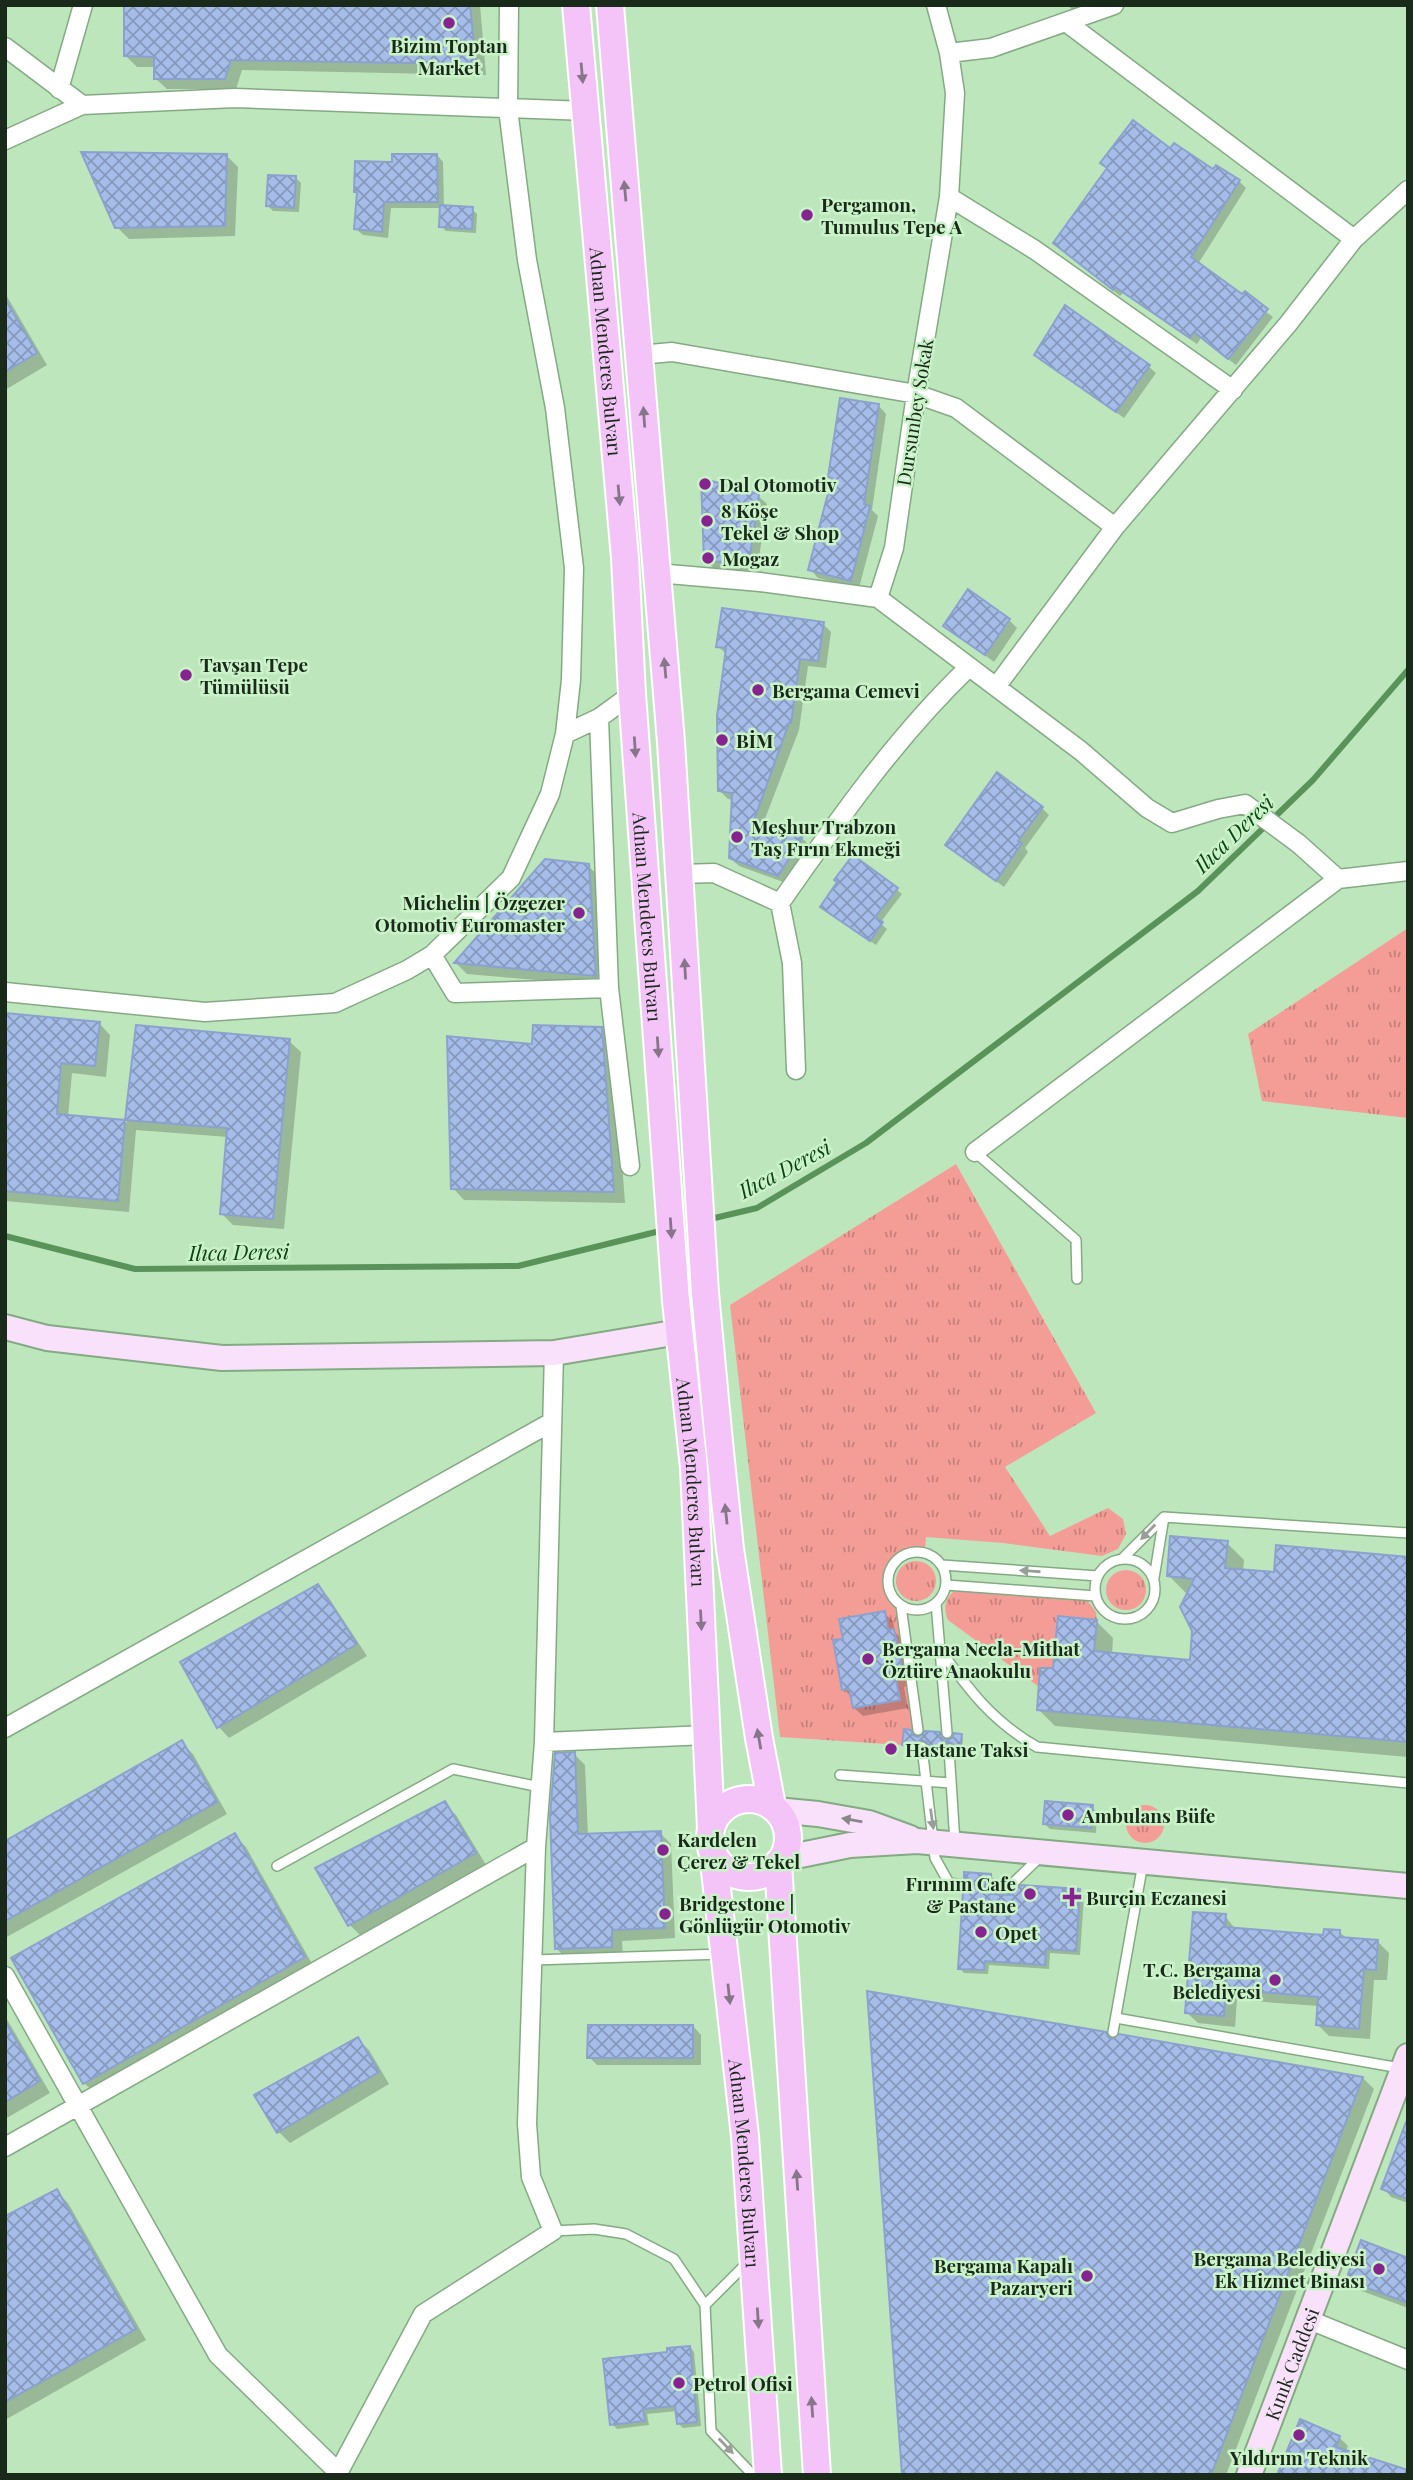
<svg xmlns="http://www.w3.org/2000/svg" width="1413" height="2480" viewBox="0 0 1413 2480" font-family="'Playfair Display',serif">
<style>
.grass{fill:url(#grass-tufts)}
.shadow{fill:#0003}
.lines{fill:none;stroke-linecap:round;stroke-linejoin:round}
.stream{stroke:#59935a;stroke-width:6}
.building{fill:url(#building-cross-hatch);stroke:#8ca2ce;stroke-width:2}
.lane-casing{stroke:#84aa83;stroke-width:12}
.street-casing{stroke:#84aa83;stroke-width:21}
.secondary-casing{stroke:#84aa83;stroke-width:28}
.primary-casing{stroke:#fff;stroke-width:30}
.lane{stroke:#fff;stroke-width:9}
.street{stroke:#fff;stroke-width:18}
.secondary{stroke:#fae1fb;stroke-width:24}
.primary{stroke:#f4c3f8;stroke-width:26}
.oneway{fill:#877689}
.oneway2{fill:#989f98}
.oneway3{fill:#8a868a}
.poi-dot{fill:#85248e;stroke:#cbf3ca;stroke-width:2.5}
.labels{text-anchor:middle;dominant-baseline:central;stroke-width:5;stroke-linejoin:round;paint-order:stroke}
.poi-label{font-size:19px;font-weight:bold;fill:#1a2a1a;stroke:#cbf3ca;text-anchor:start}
.street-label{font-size:19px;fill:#1a2a1a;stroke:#cbf3ca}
.water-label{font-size:21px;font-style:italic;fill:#0e4413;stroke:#cbf3ca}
</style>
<defs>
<pattern id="grass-tufts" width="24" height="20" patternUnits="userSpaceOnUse" patternTransform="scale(1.75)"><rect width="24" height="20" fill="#f49d97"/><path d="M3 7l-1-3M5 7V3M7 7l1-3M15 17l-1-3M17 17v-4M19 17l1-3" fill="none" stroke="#c5807a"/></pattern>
<pattern id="building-cross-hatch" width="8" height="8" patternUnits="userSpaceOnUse" patternTransform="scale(1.75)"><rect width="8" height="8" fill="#a6bce9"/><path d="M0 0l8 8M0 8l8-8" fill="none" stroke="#8699bc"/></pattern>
</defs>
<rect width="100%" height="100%" fill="#bee6bd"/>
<path class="grass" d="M1408,928V1118L1262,1101L1248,1034Z
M956,1164L1096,1413L1005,1467L1050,1536L1108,1508L1123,1519L1126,1534L1118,1549L1102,1556L1003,1543L926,1537L925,1551C889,1549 874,1583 901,1606L918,1730L904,1729L902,1745L780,1737L730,1305Z
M896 1581a20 20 0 1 1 40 0a20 20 0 1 1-40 0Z
M1106 1590a20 20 0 1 1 40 0a20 20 0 1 1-40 0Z
M954,1591L1087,1600L1096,1612L1097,1620L1058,1616L1053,1668H1040L1039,1687L948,1620C943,1608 945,1599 954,1591Z
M1126 1824a19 19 0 1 1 38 0a19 19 0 1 1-38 0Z"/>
<path class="shadow" d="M126,5H480L486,75L242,70L236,89H167L155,78L156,67H137L126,56Z
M1068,5H1086L1072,10Z
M1170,151L1239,181L1246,188L1198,264L1273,317L1236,365L1201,338L1197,344L1123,293L1120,296L1055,243Z
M226,155L238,167L235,236L129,239L117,227Z
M437,155L443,162L444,207L472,209L477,214L476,233L446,231L441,226L442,208H391L388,238L363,235L356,229L359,195L356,192L394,164Z
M296,178L301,183L299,212L273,211L268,206Z
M5,293L47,365L5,390Z
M1036,355L1148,366L1156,373L1124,418Z
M878,405L886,414L872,510L878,516L859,588L818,578L810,569L833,480L830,476Z
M758,496L767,504L757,571L714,569L706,560Z
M1009,620L1017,628L994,662L945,626Z
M823,624L831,632L826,668L808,666L799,730L763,824L802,838L810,846L786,883L739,866L730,858L734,800L728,799L719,790L727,655L718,646Z
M1042,808L1049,815L1025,848L1028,852L1004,887L948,845Z
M588,866L600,877L606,986L467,974L456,963Z
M896,889L902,894L880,923L887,929L876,945L828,912Z
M5,1015L99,1023L110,1035L106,1077L72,1073L68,1117L127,1122L138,1027L289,1041L301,1052L284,1229L233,1225L221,1213L228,1137L136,1130L129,1212L5,1201Z
M601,1028L613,1040L625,1203L464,1200L453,1188Z
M1227,1543L1244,1560L1243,1571L1275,1574L1408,1559V1757L1055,1726L1038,1709L1055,1670L1096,1621L1113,1638L1112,1654L1191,1662L1194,1631L1189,1593H1186L1169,1576Z
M318,1586L329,1598L367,1656L229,1738L218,1726Z
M884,1613L893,1621L895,1632L902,1639L911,1686L904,1687L908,1708L863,1716L854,1708L852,1698L844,1689L845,1640Z
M910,1731L919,1739L939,1734L947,1742L961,1736L963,1738L962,1751L953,1743L947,1745L944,1750L933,1749L925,1741L919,1744L917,1748L906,1746L904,1744Z
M182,1743L193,1754L227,1814L5,1938V1843Z
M574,1754L585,1765L588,1836L660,1833L671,1844L675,1938L622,1941L623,1958L568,1960L557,1949Z
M444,1804L456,1815L486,1865L361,1936L350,1925Z
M1092,1807L1097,1812L1096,1833L1050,1829L1045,1824Z
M235,1836L246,1847L315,1969L96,2094L84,2083Z
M991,1876L995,1880V1885L990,1887L988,1894L990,1896H1011L1080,1891L1084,1896L1080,1955L1050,1953L1049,1969L989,1965L988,1974L964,1973L960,1968L971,1883L965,1877Z
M1225,1916L1236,1930L1325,1937L1340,1932L1347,1939L1377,1941L1389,1953L1387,1980H1374L1370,2039L1329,2036L1318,2025L1319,2006L1237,2000L1235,2027L1198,2023L1186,2012Z
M5,2016L50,2093L5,2119Z
M693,2026L701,2035V2065H597L589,2057Z
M1105,2034L1112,2041L1363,2078L1374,2089L1226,2475H904Z
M357,2039L369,2050L389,2084L290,2143L279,2132L257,2095Z
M1408,2127V2203L1391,2197L1383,2188Z
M56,2191L68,2203L146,2340L5,2420V2218Z
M1408,2260V2308L1359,2290L1348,2279Z
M690,2347L694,2352L701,2426L683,2428L678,2423L677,2411L647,2414L649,2425L617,2429L612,2424L669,2354Z
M1339,2437L1348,2446L1345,2452L1279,2475Z"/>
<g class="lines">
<path class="stream" d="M706,1220L757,1208L866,1143L1198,891L1313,780L1408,670
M5,1236L135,1269L518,1266L664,1230"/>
</g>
<path class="building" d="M124,5H470L476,64L231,60L225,79H154V57L124,56Z
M1133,120L1170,148L1174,143L1213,169L1216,165L1240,180L1191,257L1242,294L1245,291L1268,309L1228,359L1194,332L1190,338L1115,287L1113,290L1053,243L1107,168L1100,163Z
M81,152L227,154L225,226L115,228Z
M392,154H437L438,202H384L382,232L354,229L357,192H354L355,161L392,162Z
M268,175L296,176L294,208L266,206Z
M440,205L473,207L472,229L439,227Z
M5,299L37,353L5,372Z
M1065,305L1150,365L1116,412L1034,355Z
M840,398L879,404L864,504L870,506L851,581L808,570L832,478L828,477Z
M701,478L759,494L749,563L704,561Z
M968,589L1010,619L985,655L943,626Z
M722,608L824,622L818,661L800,659L791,723H789L754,820L803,836L778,876L729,858L732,793L718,791L717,716L726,648L716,647Z
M997,772L1043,807L1018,841L1022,843L996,881L945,845Z
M853,855L898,888L875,917L883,922L870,941L820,907L837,882L834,880Z
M545,859L589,864L596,976L454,963Z
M5,1013L100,1022L95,1066L61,1063L57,1114L125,1120L118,1201L5,1191Z
M136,1025L290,1039L273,1219L220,1214L227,1128L125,1120Z
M533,1025L602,1027L614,1192L451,1189L447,1036L532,1044Z
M1170,1536L1228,1541L1225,1568L1274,1572L1276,1545L1408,1557V1742L1037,1710L1040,1668H1053L1058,1616L1097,1620L1094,1651L1190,1660L1192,1631L1180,1607L1194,1579L1167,1576Z
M318,1584L357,1644L217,1728L180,1662Z
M885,1611L888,1630L894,1629L904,1678L896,1679L900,1700L853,1708L849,1689L842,1690L833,1640L843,1639L839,1619Z
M904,1729L911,1730L913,1735L918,1737L925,1731L940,1732L942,1738L947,1740L952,1738L954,1733L962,1734L960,1750H956L954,1745L949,1742L945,1744L942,1749L929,1748L927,1742L922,1740L917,1742L915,1746L902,1745Z
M182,1740L217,1802L5,1921V1841Z
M575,1752L578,1834L661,1831L665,1928L612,1930V1947L555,1949L550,1816L555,1753Z
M445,1801L476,1853L348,1926L315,1868Z
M1045,1801L1093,1805L1091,1828L1043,1824Z
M235,1833L305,1957L83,2084L11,1958Z
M964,1872L991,1874V1880L986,1883L984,1887L991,1894L1010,1895L1021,1885L1080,1889L1076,1951L1046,1949L1045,1965L985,1961L984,1970L958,1969L963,1892L968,1890L970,1885L968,1880L964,1878Z
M1193,1912L1226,1914L1225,1927L1323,1935L1324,1929L1340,1930V1937L1378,1940L1376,1970L1364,1969L1359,2029L1316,2025L1318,1997L1226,1989L1224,2016L1185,2013Z
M867,1991L1106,2032L1108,2037L1112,2039L1119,2034L1363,2077L1211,2475H902Z
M5,2021L40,2081L5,2102Z
M588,2025H693V2058H587Z
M358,2037L379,2072L277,2133L254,2095Z
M1406,2122H1408V2199L1381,2189Z
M57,2189L136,2329L5,2402V2216Z
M1361,2240L1408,2258V2303L1346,2280Z
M690,2346L697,2422L677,2424L675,2406L643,2409L645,2421L610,2425L603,2359L667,2352V2348Z
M1300,2419L1340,2436L1336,2447L1408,2470V2475H1277Z"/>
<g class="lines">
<g class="lane-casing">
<path id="lane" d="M975,1152L1076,1240L1077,1279
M1164,1517L1408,1533
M888 1581a29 29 0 1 1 58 0a29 29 0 1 1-58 0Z
M1095 1589a30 30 0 1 1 60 0a30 30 0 1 1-60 0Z
M1122,1559L1164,1517L1154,1578
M942,1565L1098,1576
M946,1585L1096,1596
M936,1603L947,1733
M901,1606L918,1730
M940,1650C970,1691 992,1721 1037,1747L1408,1783
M922,1747L935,1858L949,1883L963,1885
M949,1749L955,1843
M840,1775L951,1783
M277,1866L453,1769L540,1787
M991,1887L1008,1888L1040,1857
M533,1960L723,1954
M1116,2018L1400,2068
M1113,2032L1143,1863
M553,2231L594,2229L626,2234L674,2259L705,2305
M747,2263L705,2305L711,2431L753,2475"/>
</g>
<g class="street-casing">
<path id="street" d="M5,47L82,105
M949,53L991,48L1114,5
M59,89L83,5
M5,140L82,105L235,98L586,111
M949,197L1035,250L1233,390
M1354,239L1408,190
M639,355L672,352L916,394L956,408L1115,527
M657,573L760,582L878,598L894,548L916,394L949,197L955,93L949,53L936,5
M878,598L1081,751L1147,808L1172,823L1218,809L1245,804L1299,844L1338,879
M996,687L1115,527L1288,324L1354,239L1066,22
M599,718L609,988L630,1166
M565,734L599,718L632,694
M680,874L714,873L780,903
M432,955L455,993L609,988
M5,992L205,1012L335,1003L407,970L432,955L511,878L550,794L565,734L571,680L574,568L555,408L527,260L508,109L509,5
M796,1070L792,963L780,903C838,820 896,737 969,667
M975,1152L1338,879L1408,871
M554,1353L544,1742L707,1735
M5,1728L550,1423
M5,1976L218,2355L338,2472
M5,2147L536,1847L544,1742
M1307,2319L1408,2360
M337,2475L423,2314L553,2231L531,2177L527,2124L536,1847"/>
</g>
<g class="secondary-casing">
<g id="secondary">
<path d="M5,1327L47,1338L222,1358L554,1353L679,1332"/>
<path d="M776,1810L818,1814L869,1823L910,1838"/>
<path d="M781,1859L850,1845L917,1841L1408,1886"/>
<path id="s1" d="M1249,2475L1408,2056"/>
</g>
</g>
<g class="primary-casing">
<g id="primary">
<path id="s2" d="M576,5L625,558L632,694L676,1301L694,1468L711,1828"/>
<path d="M610,5L671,742L705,1293L718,1432L730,1549L759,1738L772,1806"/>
<circle cx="749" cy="1838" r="39"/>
<path id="s3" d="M713,1853L745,2136L768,2475"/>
<path d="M778,1863L817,2475"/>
</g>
</g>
<use href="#lane" class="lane"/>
<use href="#street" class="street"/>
<use href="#secondary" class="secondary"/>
<use href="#primary" class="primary"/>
</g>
<defs><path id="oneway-solid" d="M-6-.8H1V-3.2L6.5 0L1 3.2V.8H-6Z" transform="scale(1.75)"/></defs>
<g class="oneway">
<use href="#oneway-solid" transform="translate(582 73) rotate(85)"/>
<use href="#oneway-solid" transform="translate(625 191) rotate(-95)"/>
<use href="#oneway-solid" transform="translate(644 417) rotate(-94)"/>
<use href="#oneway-solid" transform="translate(619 495) rotate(85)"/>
<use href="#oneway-solid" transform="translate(665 668) rotate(-95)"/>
<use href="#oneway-solid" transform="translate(635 747) rotate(86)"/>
<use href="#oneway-solid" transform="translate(685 969) rotate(-93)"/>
<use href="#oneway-solid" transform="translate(658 1047) rotate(86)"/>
<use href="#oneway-solid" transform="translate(671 1228) rotate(86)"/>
<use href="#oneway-solid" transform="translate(726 1514) rotate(-96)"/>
<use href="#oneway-solid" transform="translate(701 1620) rotate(87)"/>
<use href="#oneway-solid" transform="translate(759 1739) rotate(-100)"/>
<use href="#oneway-solid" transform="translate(729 1994) rotate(84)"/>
<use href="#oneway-solid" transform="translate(797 2180) rotate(-94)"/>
<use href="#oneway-solid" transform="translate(758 2318) rotate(86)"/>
<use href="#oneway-solid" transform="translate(812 2407) rotate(-94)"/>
</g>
<g class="oneway2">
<use href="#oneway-solid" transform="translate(1148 1532) rotate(134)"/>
<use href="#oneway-solid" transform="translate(1030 1571) rotate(-176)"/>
<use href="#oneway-solid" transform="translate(932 1819) rotate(82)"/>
<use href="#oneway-solid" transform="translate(726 2446) rotate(46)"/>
</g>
<use class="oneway3" href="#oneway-solid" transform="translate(852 1820) rotate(-170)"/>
<g class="poi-dot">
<circle cx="449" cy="23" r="7"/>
<circle cx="807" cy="215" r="7"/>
<circle cx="705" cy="484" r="7"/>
<circle cx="707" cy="521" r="7"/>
<circle cx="708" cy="558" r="7"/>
<circle cx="186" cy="675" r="7"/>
<circle cx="758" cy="690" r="7"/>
<circle cx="722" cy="740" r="7"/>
<circle cx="737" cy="837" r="7"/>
<circle cx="579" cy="913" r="7"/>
<circle cx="868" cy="1659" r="7"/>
<circle cx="891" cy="1749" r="7"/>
<circle cx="1068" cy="1815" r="7"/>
<circle cx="663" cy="1850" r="7"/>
<circle cx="1030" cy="1894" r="7"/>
<path d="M1068.5 1886.5h7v7h7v7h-7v7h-7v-7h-7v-7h7z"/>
<circle cx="665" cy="1914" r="7"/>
<circle cx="981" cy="1932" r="7"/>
<circle cx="1275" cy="1980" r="7"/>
<circle cx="1379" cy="2269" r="7"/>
<circle cx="1087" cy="2276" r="7"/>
<circle cx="679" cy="2383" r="7"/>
<circle cx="1299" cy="2435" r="7"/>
</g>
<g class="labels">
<g class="poi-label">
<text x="449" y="45" text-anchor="middle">Bizim Toptan<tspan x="449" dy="22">Market</tspan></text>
<text x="821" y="204">Pergamon,<tspan x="821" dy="22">Tumulus Tepe A</tspan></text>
<text x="719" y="484">Dal Otomotiv</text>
<text x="721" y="510">8 Köşe<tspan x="721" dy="22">Tekel &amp; Shop</tspan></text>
<text x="722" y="558">Mogaz</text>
<text x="200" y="664">Tavşan Tepe<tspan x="200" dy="22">Tümülüsü</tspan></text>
<text x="772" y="690">Bergama Cemevi</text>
<text x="736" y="740">BİM</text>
<text x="751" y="826">Meşhur Trabzon<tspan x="751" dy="22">Taş Fırın Ekmeği</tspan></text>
<text x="565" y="902" text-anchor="end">Michelin | Özgezer<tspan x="565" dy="22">Otomotiv Euromaster</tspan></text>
<text x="882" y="1648">Bergama Necla-Mithat<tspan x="882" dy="22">Öztüre Anaokulu</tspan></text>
<text x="905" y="1749">Hastane Taksi</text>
<text x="1082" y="1815">Ambulans Büfe</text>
<text x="677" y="1839">Kardelen<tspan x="677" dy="22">Çerez &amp; Tekel</tspan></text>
<text x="1016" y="1883" text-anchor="end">Fırınım Cafe<tspan x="1016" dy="22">&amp; Pastane</tspan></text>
<text x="1086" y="1897">Burçin Eczanesi</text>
<text x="679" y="1903">Bridgestone |<tspan x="679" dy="22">Gönlügür Otomotiv</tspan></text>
<text x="995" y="1932">Opet</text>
<text x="1261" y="1969" text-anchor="end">T.C. Bergama<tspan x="1261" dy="22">Belediyesi</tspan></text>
<text x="1365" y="2258" text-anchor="end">Bergama Belediyesi<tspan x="1365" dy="22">Ek Hizmet Binası</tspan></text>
<text x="1073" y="2265" text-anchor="end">Bergama Kapalı<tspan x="1073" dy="22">Pazaryeri</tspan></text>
<text x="693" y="2383">Petrol Ofisi</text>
<text x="1299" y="2457" text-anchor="middle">Yıldırım Teknik</text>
</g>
<g class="street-label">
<text stroke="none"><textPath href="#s2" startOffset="348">Adnan Menderes Bulvarı</textPath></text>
<text transform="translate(914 412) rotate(-81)">Dursunbey Sokak</text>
<text stroke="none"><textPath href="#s2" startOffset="915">Adnan Menderes Bulvarı</textPath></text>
<text stroke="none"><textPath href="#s2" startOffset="1482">Adnan Menderes Bulvarı</textPath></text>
<text stroke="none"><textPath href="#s3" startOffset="312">Adnan Menderes Bulvarı</textPath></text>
<text stroke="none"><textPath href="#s1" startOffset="119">Kınık Caddesi</textPath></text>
</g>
<g class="water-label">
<text transform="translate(1233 833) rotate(-44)">Ilıca Deresi</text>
<text transform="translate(784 1168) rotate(-28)">Ilıca Deresi</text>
<text transform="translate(239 1251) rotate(-1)">Ilıca Deresi</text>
</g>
</g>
<rect width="1413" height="2480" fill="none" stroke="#1a2a1a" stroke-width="14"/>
</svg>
